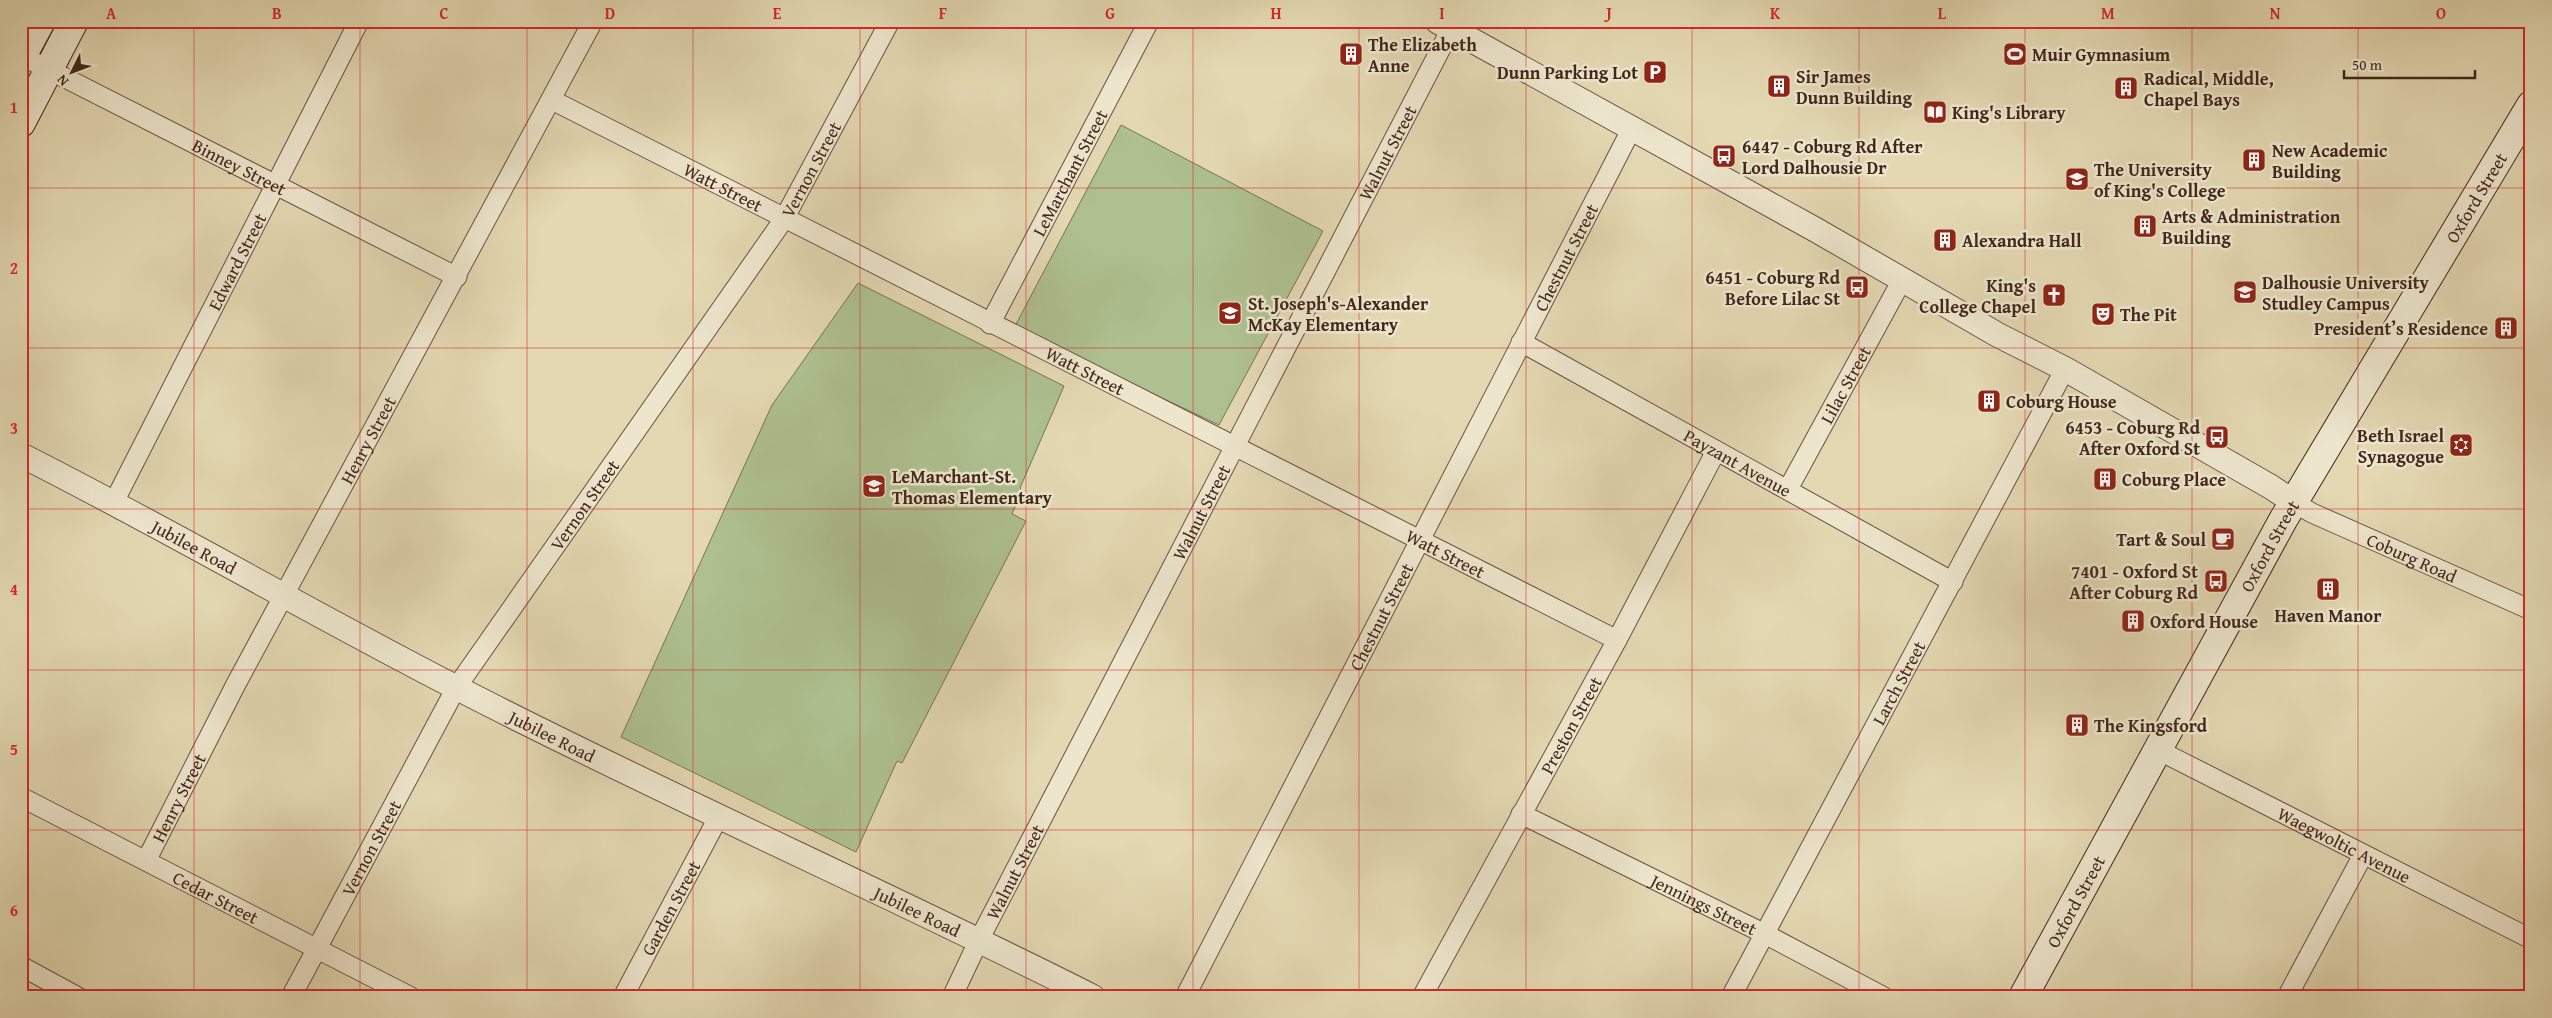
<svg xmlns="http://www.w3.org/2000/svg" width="2552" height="1018" viewBox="0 0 2552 1018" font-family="'Gentium Book Plus',serif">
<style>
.green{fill:#aec090;stroke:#787456}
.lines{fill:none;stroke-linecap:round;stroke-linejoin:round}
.minor-casing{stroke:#6a5342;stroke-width:21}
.tertiary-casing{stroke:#6a5342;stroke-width:26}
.secondary-casing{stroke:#41271c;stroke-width:30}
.minor{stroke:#ede6cd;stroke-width:19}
.tertiary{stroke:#ede6cd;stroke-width:24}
.secondary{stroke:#ede6cd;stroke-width:28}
.grid{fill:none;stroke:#d62828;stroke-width:1;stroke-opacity:0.55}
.labels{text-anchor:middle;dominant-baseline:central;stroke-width:5;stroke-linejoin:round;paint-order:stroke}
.poi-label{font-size:18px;font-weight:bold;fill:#41271c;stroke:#ede6cd;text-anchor:start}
.street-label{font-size:18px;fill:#41271c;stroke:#ede6cd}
.neatline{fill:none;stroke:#d62828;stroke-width:2}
.grid-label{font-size:16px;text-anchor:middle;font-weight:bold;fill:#d62828}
</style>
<rect width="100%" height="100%" fill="#e3d8b2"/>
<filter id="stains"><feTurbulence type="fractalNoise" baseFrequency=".004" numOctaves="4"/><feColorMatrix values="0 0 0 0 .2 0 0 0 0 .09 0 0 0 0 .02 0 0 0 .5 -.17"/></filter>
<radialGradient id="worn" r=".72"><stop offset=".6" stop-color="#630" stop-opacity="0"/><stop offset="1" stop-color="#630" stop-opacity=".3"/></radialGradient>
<path class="green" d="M1121,125L1323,231L1219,425L1014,328Z
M858,283L1064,386L1020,488L1022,490L1012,514L1026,521L902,763L897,761L856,852L621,737L772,405Z"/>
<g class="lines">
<g class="minor-casing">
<g id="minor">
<path id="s1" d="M22,56L457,277"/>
<path id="s2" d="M552,100L1617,640"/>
<path id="s3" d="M990,324L1149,21"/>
<path id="s4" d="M1521,342L1953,582"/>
<path id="s5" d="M1788,489L1902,280"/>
<path id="s6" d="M114,502L359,21"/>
<path id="s7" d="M2295,503L2312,513L2531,610"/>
<path id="s8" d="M2158,750L2531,939"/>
<path id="s9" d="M21,797L411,997"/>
<path id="s10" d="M1521,814L1765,934L1884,997"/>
<path id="s11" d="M146,861L235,686L593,21"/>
<path d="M21,966L78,997"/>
<path id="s12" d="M291,997L456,688L784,219L890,21"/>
<path id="s13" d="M623,997L718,818"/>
<path id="s14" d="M952,997L979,940L1451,29"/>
<path id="s15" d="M1185,997L1631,130"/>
<path id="s16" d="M1422,997L1617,640L1716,451"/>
<path id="s17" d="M1731,997L2065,369"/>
<path d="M2287,997L2363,855"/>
</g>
</g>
<g class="tertiary-casing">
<g id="tertiary">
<path d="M1437,21L1816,230L1998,335L2065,369L2271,487L2295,503"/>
<path id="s18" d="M21,455C170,530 314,615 463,691C671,798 885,892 1093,997"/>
</g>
</g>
<g class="secondary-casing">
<g id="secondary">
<path d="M21,58L41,21"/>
<path d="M21,123L74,21"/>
<path id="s19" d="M2023,997L2283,520L2531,105"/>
</g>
</g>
<use href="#minor" class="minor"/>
<use href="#tertiary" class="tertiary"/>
<use href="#secondary" class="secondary"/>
</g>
<path class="grid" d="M194,21V997M360,21V997M527,21V997M693,21V997M860,21V997M1026,21V997M1193,21V997M1359,21V997M1526,21V997M1692,21V997M1859,21V997M2025,21V997M2192,21V997M2358,21V997M21,188H2531M21,348H2531M21,509H2531M21,670H2531M21,830H2531"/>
<defs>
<g id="building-square" transform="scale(1.25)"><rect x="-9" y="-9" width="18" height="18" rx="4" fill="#8f2418" stroke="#ede6cd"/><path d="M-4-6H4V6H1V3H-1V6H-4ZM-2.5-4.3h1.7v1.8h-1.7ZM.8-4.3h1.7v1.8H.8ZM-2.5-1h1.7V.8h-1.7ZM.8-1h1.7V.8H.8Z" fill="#fff"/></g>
<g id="stadium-square" transform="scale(1.25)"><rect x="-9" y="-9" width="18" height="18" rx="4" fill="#8f2418" stroke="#ede6cd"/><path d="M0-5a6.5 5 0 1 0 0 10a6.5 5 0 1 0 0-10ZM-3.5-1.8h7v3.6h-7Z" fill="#fff"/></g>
<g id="parking-square" transform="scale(1.25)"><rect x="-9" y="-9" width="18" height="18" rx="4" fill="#8f2418" stroke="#ede6cd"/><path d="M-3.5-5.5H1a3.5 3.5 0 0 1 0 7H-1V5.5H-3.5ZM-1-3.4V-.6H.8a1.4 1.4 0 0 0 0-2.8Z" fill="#fff"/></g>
<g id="library-square" transform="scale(1.25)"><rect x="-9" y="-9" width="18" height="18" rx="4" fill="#8f2418" stroke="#ede6cd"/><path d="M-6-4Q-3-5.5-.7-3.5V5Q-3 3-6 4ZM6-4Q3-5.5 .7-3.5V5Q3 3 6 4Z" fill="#fff"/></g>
<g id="bus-square" transform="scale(1.25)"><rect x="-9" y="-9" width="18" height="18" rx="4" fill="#8f2418" stroke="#ede6cd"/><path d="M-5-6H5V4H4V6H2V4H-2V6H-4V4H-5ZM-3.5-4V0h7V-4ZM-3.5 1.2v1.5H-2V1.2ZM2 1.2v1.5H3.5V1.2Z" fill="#fff"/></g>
<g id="university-square" transform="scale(1.25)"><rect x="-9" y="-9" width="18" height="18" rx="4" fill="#8f2418" stroke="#ede6cd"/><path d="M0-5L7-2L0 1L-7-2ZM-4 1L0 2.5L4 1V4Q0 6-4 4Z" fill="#fff"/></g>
<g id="church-square" transform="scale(1.25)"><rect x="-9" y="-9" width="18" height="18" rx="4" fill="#8f2418" stroke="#ede6cd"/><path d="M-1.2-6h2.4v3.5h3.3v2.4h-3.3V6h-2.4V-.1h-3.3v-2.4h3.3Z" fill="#fff"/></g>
<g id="school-square" transform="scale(1.25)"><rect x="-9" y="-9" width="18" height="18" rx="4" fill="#8f2418" stroke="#ede6cd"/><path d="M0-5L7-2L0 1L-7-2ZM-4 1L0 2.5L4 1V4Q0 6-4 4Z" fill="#fff"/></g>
<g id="theatre-square" transform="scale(1.25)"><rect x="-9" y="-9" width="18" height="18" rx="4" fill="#8f2418" stroke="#ede6cd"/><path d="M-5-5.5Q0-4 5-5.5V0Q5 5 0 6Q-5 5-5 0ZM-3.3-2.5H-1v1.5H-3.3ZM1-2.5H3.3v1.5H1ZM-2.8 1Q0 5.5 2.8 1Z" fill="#fff"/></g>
<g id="synagogue-square" transform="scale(1.25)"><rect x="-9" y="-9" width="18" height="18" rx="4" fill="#8f2418" stroke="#ede6cd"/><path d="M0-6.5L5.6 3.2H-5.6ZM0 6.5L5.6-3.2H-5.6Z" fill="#fff"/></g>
<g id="cafe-square" transform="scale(1.25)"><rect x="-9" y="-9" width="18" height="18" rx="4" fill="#8f2418" stroke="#ede6cd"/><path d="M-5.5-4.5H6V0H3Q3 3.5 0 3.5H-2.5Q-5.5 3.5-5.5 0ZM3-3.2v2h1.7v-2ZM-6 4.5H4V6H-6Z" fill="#fff"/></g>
</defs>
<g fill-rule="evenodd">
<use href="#building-square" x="1351" y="54"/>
<use href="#stadium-square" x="2015" y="54"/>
<use href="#parking-square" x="1655" y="72"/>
<use href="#building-square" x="1779" y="86"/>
<use href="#building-square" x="2126" y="88"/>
<use href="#library-square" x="1935" y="112"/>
<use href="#bus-square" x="1724" y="156"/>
<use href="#building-square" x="2254" y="160"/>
<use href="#university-square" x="2077" y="179"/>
<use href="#building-square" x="2145" y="226"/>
<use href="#building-square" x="1945" y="240"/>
<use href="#bus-square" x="1857" y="287"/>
<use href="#university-square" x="2245" y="292"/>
<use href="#church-square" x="2054" y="295"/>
<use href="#school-square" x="1230" y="313"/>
<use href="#theatre-square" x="2103" y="314"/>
<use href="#building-square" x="2506" y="328"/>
<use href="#building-square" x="1989" y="401"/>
<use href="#bus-square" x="2217" y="437"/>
<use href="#synagogue-square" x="2461" y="445"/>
<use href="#building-square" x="2105" y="479"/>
<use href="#school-square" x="874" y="486"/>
<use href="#cafe-square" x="2223" y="539"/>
<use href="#bus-square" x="2216" y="581"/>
<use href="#building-square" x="2328" y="589"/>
<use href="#building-square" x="2133" y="621"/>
<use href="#building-square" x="2077" y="725"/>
</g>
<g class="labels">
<g class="poi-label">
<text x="1368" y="44">The Elizabeth<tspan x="1368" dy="21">Anne</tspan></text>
<text x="2032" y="54">Muir Gymnasium</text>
<text x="1638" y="72" text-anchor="end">Dunn Parking Lot</text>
<text x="1796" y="76">Sir James<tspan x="1796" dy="21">Dunn Building</tspan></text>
<text x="2144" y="78">Radical, Middle,<tspan x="2144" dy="21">Chapel Bays</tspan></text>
<text x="1952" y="112">King's Library</text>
<text x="1742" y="146">6447 - Coburg Rd After<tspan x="1742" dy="21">Lord Dalhousie Dr</tspan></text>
<text x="2272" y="150">New Academic<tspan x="2272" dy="21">Building</tspan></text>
<text x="2094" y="169">The University<tspan x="2094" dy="21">of King's College</tspan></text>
<text x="2162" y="216">Arts &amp; Administration<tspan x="2162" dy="21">Building</tspan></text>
<text x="1962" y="240">Alexandra Hall</text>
<text x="1840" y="277" text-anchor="end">6451 - Coburg Rd<tspan x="1840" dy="21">Before Lilac St</tspan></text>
<text x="2262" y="282">Dalhousie University<tspan x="2262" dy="21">Studley Campus</tspan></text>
<text x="2036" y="285" text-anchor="end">King's<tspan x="2036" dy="21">College Chapel</tspan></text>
<text x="1248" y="303">St. Joseph's-Alexander<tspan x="1248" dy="21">McKay Elementary</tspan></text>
<text x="2120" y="314">The Pit</text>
<text x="2488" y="328" text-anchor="end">President’s Residence</text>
<text x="2006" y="401">Coburg House</text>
<text x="2200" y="427" text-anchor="end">6453 - Coburg Rd<tspan x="2200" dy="21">After Oxford St</tspan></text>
<text x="2444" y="435" text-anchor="end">Beth Israel<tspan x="2444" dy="21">Synagogue</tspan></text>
<text x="892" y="476">LeMarchant-St.<tspan x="892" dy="21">Thomas Elementary</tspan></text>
<text x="2122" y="479">Coburg Place</text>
<text x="2206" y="539" text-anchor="end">Tart &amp; Soul</text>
<text x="2198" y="571" text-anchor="end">7401 - Oxford St<tspan x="2198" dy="21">After Coburg Rd</tspan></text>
<text x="2328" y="615" text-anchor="middle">Haven Manor</text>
<text x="2150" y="621">Oxford House</text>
<text x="2094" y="725">The Kingsford</text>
</g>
<g class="street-label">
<text stroke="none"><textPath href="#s14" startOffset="950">Walnut Street</textPath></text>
<text stroke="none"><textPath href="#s1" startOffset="244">Binney Street</textPath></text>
<text stroke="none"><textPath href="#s12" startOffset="979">Vernon Street</textPath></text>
<text stroke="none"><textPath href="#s3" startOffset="171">LeMarchant Street</textPath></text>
<text stroke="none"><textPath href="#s2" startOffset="192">Watt Street</textPath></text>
<text stroke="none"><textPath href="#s19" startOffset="919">Oxford Street</textPath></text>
<text stroke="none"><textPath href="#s15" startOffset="832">Chestnut Street</textPath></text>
<text stroke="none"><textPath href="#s6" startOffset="270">Edward Street</textPath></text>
<text stroke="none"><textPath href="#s2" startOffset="598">Watt Street</textPath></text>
<text stroke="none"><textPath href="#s5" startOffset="119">Lilac Street</textPath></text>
<text stroke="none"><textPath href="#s11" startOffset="476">Henry Street</textPath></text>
<text stroke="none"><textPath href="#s4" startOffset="248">Payzant Avenue</textPath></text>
<text stroke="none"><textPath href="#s12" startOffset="574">Vernon Street</textPath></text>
<text stroke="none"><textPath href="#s14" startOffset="545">Walnut Street</textPath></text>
<text stroke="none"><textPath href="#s18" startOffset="196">Jubilee Road</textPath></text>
<text stroke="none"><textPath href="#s19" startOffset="514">Oxford Street</textPath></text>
<text stroke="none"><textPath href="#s2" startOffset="1002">Watt Street</textPath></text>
<text stroke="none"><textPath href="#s7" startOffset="129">Coburg Road</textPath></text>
<text stroke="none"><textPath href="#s15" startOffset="428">Chestnut Street</textPath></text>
<text stroke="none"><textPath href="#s17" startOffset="356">Larch Street</textPath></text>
<text stroke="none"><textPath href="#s16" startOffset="310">Preston Street</textPath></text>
<text stroke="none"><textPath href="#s18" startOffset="601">Jubilee Road</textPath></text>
<text stroke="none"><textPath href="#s11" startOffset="71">Henry Street</textPath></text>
<text stroke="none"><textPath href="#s8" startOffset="209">Waegwoltic Avenue</textPath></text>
<text stroke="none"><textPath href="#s12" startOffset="169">Vernon Street</textPath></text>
<text stroke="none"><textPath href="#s14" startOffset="140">Walnut Street</textPath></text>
<text stroke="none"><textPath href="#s9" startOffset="219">Cedar Street</textPath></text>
<text stroke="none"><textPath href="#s19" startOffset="109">Oxford Street</textPath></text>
<text stroke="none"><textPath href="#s10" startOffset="204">Jennings Street</textPath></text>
<text stroke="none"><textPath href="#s13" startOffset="101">Garden Street</textPath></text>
<text stroke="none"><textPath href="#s18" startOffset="1006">Jubilee Road</textPath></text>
</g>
</g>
<rect width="2552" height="1018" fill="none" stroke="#e3d8b2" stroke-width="55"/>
<g transform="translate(72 72) rotate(228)" stroke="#ede6cd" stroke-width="4" paint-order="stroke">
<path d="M0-4L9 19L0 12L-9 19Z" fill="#41271c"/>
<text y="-8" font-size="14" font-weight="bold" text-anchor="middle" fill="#41271c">N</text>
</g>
<path d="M2344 70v8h131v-8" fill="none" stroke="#41271c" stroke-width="2.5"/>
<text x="2352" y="70" font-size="15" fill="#41271c" stroke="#ede6cd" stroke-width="4" paint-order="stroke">50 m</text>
<rect x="28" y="28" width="2496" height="962" class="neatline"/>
<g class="grid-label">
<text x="111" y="19">A</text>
<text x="277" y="19">B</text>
<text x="444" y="19">C</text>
<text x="610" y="19">D</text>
<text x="777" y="19">E</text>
<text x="943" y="19">F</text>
<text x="1110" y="19">G</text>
<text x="1276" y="19">H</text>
<text x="1442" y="19">I</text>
<text x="1609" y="19">J</text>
<text x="1775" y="19">K</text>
<text x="1942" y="19">L</text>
<text x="2108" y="19">M</text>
<text x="2275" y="19">N</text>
<text x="2441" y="19">O</text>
<text x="14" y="113">1</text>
<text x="14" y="274">2</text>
<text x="14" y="434">3</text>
<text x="14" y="595">4</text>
<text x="14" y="755">5</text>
<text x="14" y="916">6</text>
</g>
<rect width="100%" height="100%" filter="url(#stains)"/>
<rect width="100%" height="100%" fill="url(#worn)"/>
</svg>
